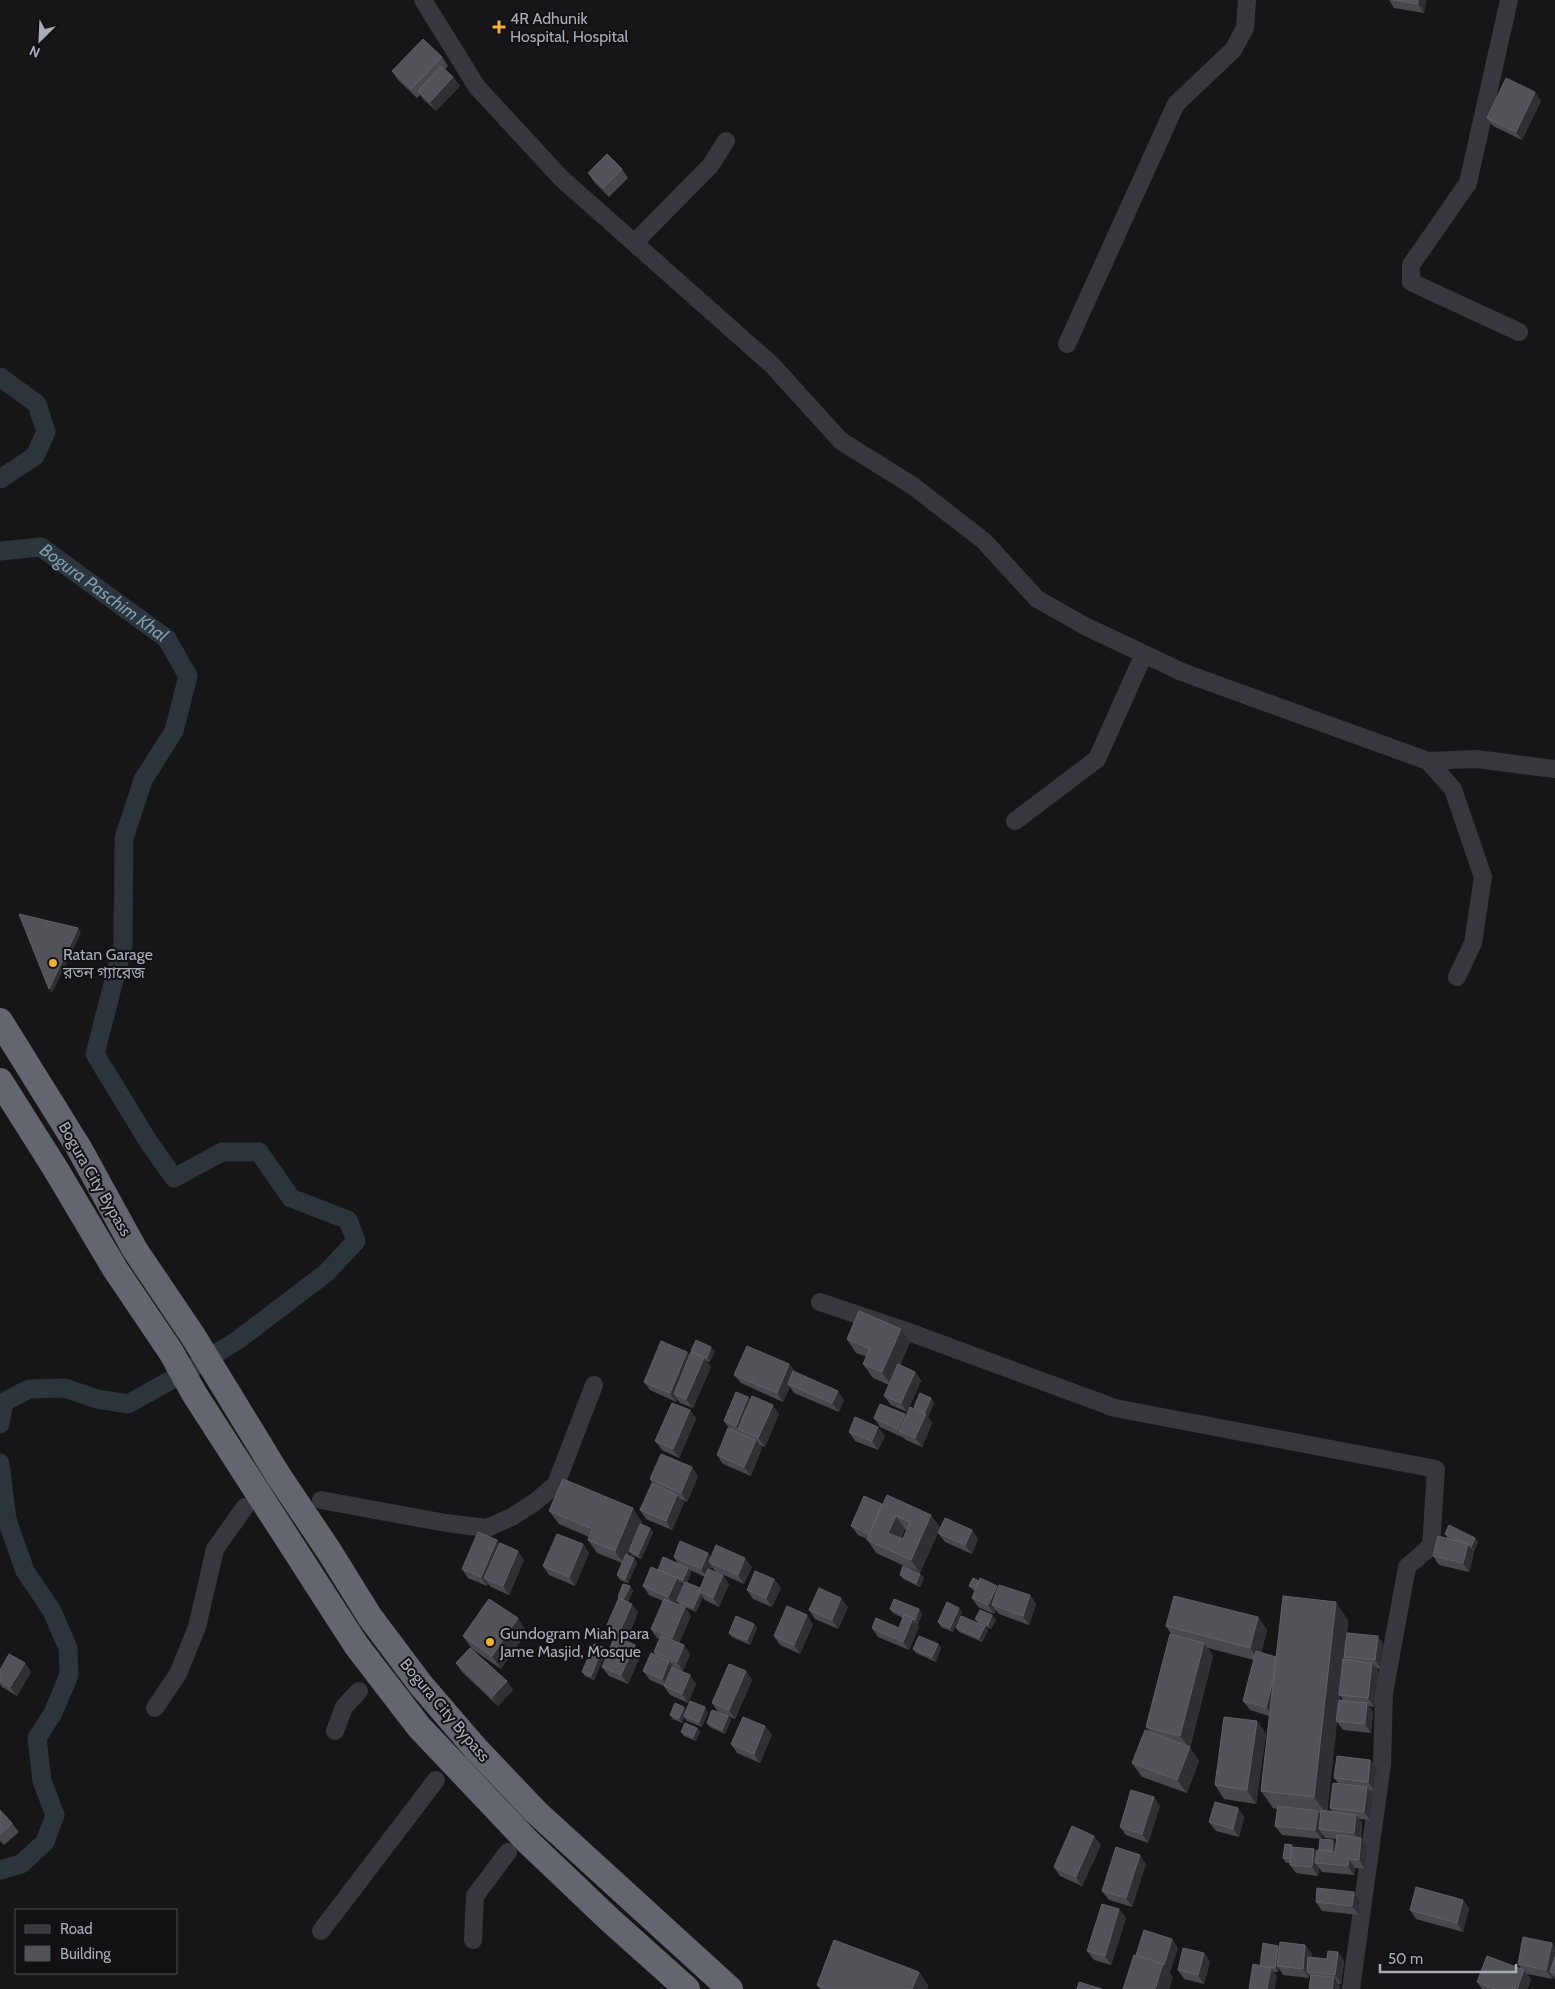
<svg xmlns="http://www.w3.org/2000/svg" width="1555" height="1989" viewBox="0 0 1555 1989" font-family="Cabin,'Noto Sans Bengali',sans-serif">
<style>
.lines{fill:none;stroke-linecap:round;stroke-linejoin:round}
.canal{stroke:#2c353c;stroke-width:19}
.minor{stroke:#37383d;stroke-width:18}
.highway{stroke:#63666e;stroke-width:26}
.wall{fill:#47494d;fill-rule:evenodd}
.shaded-wall{fill:#2f3033}
.building{fill:#525359;stroke:#5f6168;fill-rule:evenodd}
.poi-dot{fill:#f2b134;stroke:#111113;stroke-width:2}
.labels{text-anchor:middle;dominant-baseline:central;stroke-width:4;stroke-linejoin:round;paint-order:stroke}
.poi-label{font-size:16px;fill:#a8adb8;stroke:#111113;text-anchor:start}
.street-label{font-size:16px;fill:#a8adb8;stroke:#111113}
.water-label{font-size:18px;font-style:italic;fill:#7f9bb3;stroke:#111113}
</style>
<rect width="100%" height="100%" fill="#161618"/>
<g class="lines">
<g class="canal">
<path d="M0,377L37,404L46,432L35,456L0,479"/>
<path id="s1" d="M0,551L41,547L167,639L188,676L174,731L143,780L124,838L123,945L95,1054L148,1141L174,1178L222,1152H259L291,1198L348,1220L356,1241L326,1273L238,1340L187,1371L128,1404L97,1399L65,1388L29,1389L4,1402L0,1424"/>
<path d="M0,1463L7,1520L25,1571L52,1611L68,1648L69,1675L53,1713L37,1738L42,1781L55,1815L45,1842L21,1864L0,1870"/>
</g>
<path class="minor" d="M423,0L477,87L561,178L772,365L841,441L913,486L984,541L1037,599L1085,626L1182,672L1428,761
M1509,0L1468,183L1411,265V282L1519,332
M634,243L710,166L726,141
M1067,344L1176,104L1233,50L1245,28L1247,0
M1015,821L1097,759L1144,654
M1457,977L1473,943L1483,877L1453,789L1428,761L1476,759L1555,769
M820,1302L906,1331L1115,1408L1436,1469L1431,1546L1407,1567L1384,1693L1382,1764L1351,1989
M321,1500L446,1523L487,1528L512,1517L535,1502L556,1484L594,1385
M155,1708L178,1674L197,1627L215,1549L245,1507
M335,1731L344,1707L359,1691
M321,1931L436,1780
M473,1940L475,1896L508,1852"/>
<path class="highway" d="M0,1021L79,1148L135,1250L193,1336L278,1475L329,1551L370,1617L421,1685L476,1749L536,1812L730,1989
M0,1081L55,1168L115,1269L171,1352L195,1395L356,1645L419,1727L527,1841L610,1920L687,1989"/>
</g>
<path class="wall" d="M1389,0H1426L1424,13L1394,8Z
M442,57L448,66L445,69L453,77L460,86L436,111L424,100L420,95L417,98L398,80L392,71Z
M1541,101L1522,140L1493,126L1487,118Z
M622,169L628,178L609,197L594,182L588,173Z
M847,1339L910,1342L900,1365L915,1372L921,1381L907,1412L891,1405L884,1396L889,1385L873,1378L863,1364L867,1357L856,1353Z
M691,1351H715L710,1362L706,1361L711,1367L693,1408L680,1403L677,1399L676,1402L650,1390L644,1382L687,1352L690,1356L692,1353Z
M789,1364L795,1372L844,1400L839,1412L794,1393L790,1387L783,1402L741,1383L734,1375Z
M748,1397L751,1401L779,1414L765,1447L760,1445L762,1448L751,1476L723,1464L717,1455L729,1428L724,1421Z
M931,1398L934,1403L928,1417L932,1423L922,1447L906,1440L904,1438L880,1427L874,1418L906,1416L915,1409L914,1407Z
M690,1410L696,1419L679,1458L662,1450L655,1441Z
M849,1432L885,1436L878,1450L855,1441Z
M698,1476L687,1502L680,1499L684,1503L672,1530L646,1519L640,1510L653,1484L650,1479Z
M882,1504L931,1515L940,1528L920,1573L876,1553L867,1539L858,1535L851,1526ZM905,1529L907,1530L903,1539H901Z
M549,1511L642,1522L641,1524L650,1528L653,1533L641,1559L632,1555L629,1552L628,1555L634,1558L637,1563L628,1583L620,1580L617,1575L622,1563L597,1553L588,1540L589,1537L559,1524Z
M972,1530L978,1539L972,1554L945,1542L938,1533Z
M1445,1534L1478,1542L1474,1551L1472,1550L1474,1553L1469,1572L1439,1565L1433,1556L1448,1539Z
M497,1540L499,1544L524,1560L509,1595L491,1587L488,1584L487,1586L468,1578L462,1569Z
M583,1544L589,1553L575,1586L549,1575L543,1566Z
M674,1557H711L752,1567L744,1584L715,1571L712,1567L710,1570L729,1584L719,1607L705,1600L703,1597L696,1612L685,1607L691,1616L679,1643L690,1654L683,1671L673,1667L696,1684L688,1703L670,1695L664,1686L650,1680L643,1671L656,1655L654,1652L659,1639L657,1638L651,1629L663,1601L649,1595L643,1586L658,1570L678,1564ZM690,1570L705,1577L700,1588L687,1583L691,1572ZM680,1582L684,1584L677,1601L680,1605L676,1603L683,1587Z
M920,1574L924,1578L920,1587L903,1579L900,1575Z
M774,1579L781,1588L772,1607L753,1599L747,1590Z
M979,1581L997,1586L998,1588L1030,1595L1036,1604L1029,1625L999,1614L996,1610L994,1614L978,1607L972,1598L975,1591L973,1590L969,1586Z
M630,1586L633,1591L628,1602L638,1612L627,1640L613,1634L607,1625L618,1599V1597Z
M848,1607L838,1629L815,1619L809,1610Z
M890,1609H919L922,1614L918,1624L917,1623L919,1627L909,1650L878,1637L872,1628H899L903,1618L893,1613Z
M962,1612L953,1632L941,1627L938,1622Z
M992,1615L996,1620L991,1629L985,1626L988,1631L982,1642L959,1632L956,1628L978,1623L975,1619Z
M1258,1617L1267,1630L1261,1653L1276,1657L1348,1620L1347,1633L1384,1645L1381,1669L1376,1668L1378,1671L1374,1707L1369,1706L1373,1712L1371,1733L1343,1730L1337,1722L1327,1811L1333,1812L1330,1808L1338,1783L1334,1778L1370,1760L1377,1769L1374,1790H1369L1373,1796L1370,1820L1359,1819L1362,1823L1361,1838L1367,1847L1365,1869L1355,1868L1354,1875L1322,1872L1319,1868L1318,1876L1296,1873L1290,1865V1863H1286L1283,1858L1293,1847L1314,1849L1317,1853L1319,1850L1333,1840L1336,1845L1337,1839L1325,1838L1322,1834V1839L1282,1835L1275,1826L1277,1809L1273,1808L1261,1791L1269,1716L1250,1710L1243,1701L1254,1660L1208,1648L1213,1656L1190,1748L1199,1761L1187,1793L1142,1777L1132,1763L1150,1732L1146,1727L1171,1634L1166,1626ZM1340,1695L1343,1700H1339Z
M754,1624L757,1628L750,1645L732,1637L729,1633Z
M813,1624L800,1654L780,1645L774,1636Z
M527,1632L501,1669L472,1649L463,1636Z
M938,1644L941,1648L936,1662L916,1653L913,1649Z
M635,1645L641,1654L628,1684L609,1676L602,1667Z
M603,1647L606,1652L594,1680L585,1676L582,1672Z
M25,1663L31,1672L17,1696L2,1687L0,1684V1670Z
M456,1663L513,1690L498,1706L462,1672Z
M746,1671L752,1680L735,1719L718,1712L712,1703Z
M686,1711L708,1712L702,1727L687,1721L684,1717L682,1723L673,1719L670,1715Z
M728,1716L731,1720L725,1734L710,1727L707,1723Z
M1257,1721L1266,1734L1256,1804L1224,1799L1215,1785Z
M765,1726L772,1735L760,1763L737,1753L731,1744Z
M697,1728L700,1732L696,1741L684,1736L681,1732Z
M1160,1806L1148,1843L1126,1835L1120,1827Z
M1238,1808L1244,1817L1239,1837L1216,1831L1209,1822Z
M0,1810L12,1823L19,1832L4,1845L0,1841Z
M1101,1845L1082,1886L1060,1876L1054,1867Z
M1146,1864L1132,1907L1109,1900L1102,1891Z
M1463,1900L1469,1909L1463,1932L1416,1919L1410,1910Z
M1360,1901L1359,1915L1322,1911L1316,1902Z
M1119,1909L1126,1918L1111,1965L1094,1960L1087,1951Z
M1305,1945L1312,1954L1311,1957L1327,1959L1338,1952L1344,1961L1341,1984H1338L1340,1986V1989H1309L1311,1977L1309,1975V1978L1283,1975L1279,1968L1278,1972H1273L1277,1976L1260,1966L1279,1947Z
M1555,1947V1979L1553,1976V1979L1527,1974L1531,1979L1527,1989H1482L1477,1982L1521,1969L1518,1964Z
M1204,1953L1210,1962L1204,1984L1184,1979L1178,1970Z
M919,1972L928,1985L927,1989H820L817,1985Z"/>
<path class="shaded-wall" d="M1418,0H1426L1424,13L1418,4Z
M453,77L460,86L436,111L430,102Z
M1535,92L1541,101L1522,140L1516,132Z
M78,928L81,933L52,993L49,989Z
M901,1329L910,1342L892,1386L882,1372Z
M711,1347L715,1351L710,1362L707,1358Z
M687,1352L693,1361L674,1394L677,1399L676,1402L670,1393Z
M704,1358L711,1367L693,1408L686,1399Z
M789,1364L796,1373L788,1384L790,1387L783,1402L777,1393Z
M915,1372L921,1381L907,1412L901,1403Z
M838,1391L844,1400L839,1412L832,1403Z
M748,1397L755,1406L738,1429L736,1426Z
M931,1398L934,1403L928,1417L932,1423L922,1447L915,1438L926,1414L925,1412Z
M773,1405L779,1414L765,1447L758,1438Z
M690,1410L696,1419L679,1458L673,1449Z
M905,1414L911,1423L900,1432L898,1429Z
M878,1427L885,1436L878,1450L872,1441Z
M756,1440L762,1448L751,1476L744,1467Z
M692,1467L698,1476L687,1502L681,1493Z
M677,1495L684,1503L672,1530L666,1521Z
M633,1508L642,1522L624,1564L615,1551Z
M931,1515L940,1528L920,1573L911,1560Z
M896,1516L905,1529L897,1546L888,1533Z
M650,1528L653,1533L641,1559L638,1555Z
M972,1530L978,1539L972,1554L965,1545Z
M1475,1538L1478,1542L1474,1551L1471,1547Z
M497,1540L503,1549L484,1578L488,1584L487,1586L481,1577Z
M583,1544L589,1553L575,1586L569,1577Z
M1468,1544L1474,1553L1469,1572L1463,1563Z
M518,1551L524,1560L509,1595L503,1586Z
M708,1553L714,1562H709L712,1567L707,1578L701,1569Z
M634,1558L637,1563L628,1583L625,1579Z
M745,1558L752,1567L744,1584L738,1575Z
M688,1568L691,1572L686,1585L683,1580Z
M920,1574L924,1578L920,1587L916,1583Z
M723,1575L729,1584L719,1607L713,1598Z
M677,1578L683,1587L674,1606L668,1597Z
M774,1579L781,1588L772,1607L766,1598Z
M630,1586L633,1591L627,1604L623,1600Z
M997,1586L1003,1595L992,1605L996,1610L994,1614L988,1605Z
M700,1593L703,1597L696,1612L693,1608Z
M1030,1595L1036,1604L1029,1625L1023,1616Z
M841,1598L848,1607L838,1629L832,1620Z
M1336,1602L1348,1620L1327,1815L1314,1797Z
M632,1604L638,1612L627,1640L620,1631Z
M685,1607L691,1616L678,1647L672,1638Z
M959,1608L962,1612L953,1632L950,1628Z
M919,1609L922,1614L918,1624L915,1620Z
M807,1615L813,1624L800,1654L794,1645Z
M992,1615L996,1620L991,1629L988,1625Z
M1258,1617L1267,1630L1259,1661L1250,1648Z
M518,1618L527,1632L501,1669L492,1656Z
M913,1618L919,1627L909,1650L903,1642Z
M754,1624L757,1628L750,1645L747,1640Z
M985,1626L988,1631L982,1642L979,1638Z
M1378,1636L1384,1645L1381,1669L1375,1660Z
M1204,1643L1213,1656L1190,1748L1199,1761L1187,1793L1177,1780L1189,1748L1180,1736Z
M938,1644L941,1648L936,1662L932,1657Z
M635,1645L641,1654L628,1684L621,1675Z
M684,1645L690,1654L683,1671L677,1662Z
M603,1647L606,1652L594,1680L591,1676Z
M1279,1658L1273,1716L1266,1707Z
M669,1661L676,1670L668,1688L662,1679Z
M25,1663L31,1672L17,1696L10,1687Z
M1372,1663L1378,1671L1374,1707L1368,1698Z
M746,1671L752,1680L735,1719L729,1710Z
M690,1675L696,1684L688,1703L682,1694Z
M507,1681L513,1690L498,1706L492,1697Z
M1367,1703L1373,1712L1371,1733L1365,1724Z
M684,1707L687,1711L682,1723L679,1718Z
M705,1707L708,1712L702,1727L699,1722Z
M728,1716L731,1720L725,1734L722,1730Z
M1257,1721L1266,1734L1256,1804L1247,1790Z
M765,1726L772,1735L760,1763L754,1754Z
M697,1728L700,1732L696,1741L693,1737Z
M1370,1760L1377,1769L1374,1790L1368,1782Z
M1367,1787L1373,1796L1370,1820L1364,1812Z
M1154,1797L1160,1806L1148,1843L1142,1834Z
M1238,1808L1244,1817L1239,1837L1233,1829Z
M1318,1811L1324,1820L1319,1829L1322,1834V1839L1315,1830Z
M1356,1815L1362,1823L1360,1842L1354,1833Z
M1094,1836L1101,1845L1082,1886L1076,1877Z
M1361,1838L1367,1847L1365,1869L1359,1860Z
M1333,1840L1336,1845L1335,1857L1332,1852Z
M1314,1849L1320,1858L1315,1863L1319,1868L1318,1876L1312,1867Z
M1140,1855L1146,1864L1132,1907L1126,1898Z
M1349,1859L1355,1868L1354,1875L1348,1866Z
M1354,1892L1360,1901L1359,1915L1352,1906Z
M1463,1900L1469,1909L1463,1932L1457,1923Z
M1119,1909L1126,1918L1111,1965L1105,1956Z
M1172,1939L1178,1948L1170,1973L1173,1977L1169,1989H1155Z
M1552,1943L1555,1947V1968L1550,1972L1553,1976V1979L1546,1970Z
M1305,1945L1312,1954L1310,1972H1307L1309,1975V1978L1303,1969Z
M1278,1946L1281,1950L1277,1966L1279,1968L1278,1972L1275,1968Z
M1338,1952L1344,1961L1341,1984L1335,1975Z
M1204,1953L1210,1962L1204,1984L1198,1975Z
M1271,1968L1277,1976L1275,1989H1267Z
M1524,1970L1531,1979L1527,1989H1517Z
M919,1972L928,1985L927,1989H912Z
M1334,1977L1340,1986V1989H1332Z"/>
<path class="building" d="M1393,0H1418V4Z
M423,39L442,57L411,89L392,71Z
M441,66L453,77L430,102L418,91Z
M1506,78L1535,92L1516,132L1487,118Z
M607,154L622,169L603,188L588,173Z
M19,914L78,928L49,989Z
M859,1311L901,1329L882,1372L863,1364L870,1349L847,1339Z
M696,1340L711,1347L707,1358L691,1351Z
M661,1341L687,1352L670,1393L644,1382Z
M747,1346L789,1364L777,1393L734,1375Z
M691,1352L704,1358L686,1399L674,1394Z
M898,1364L915,1372L901,1403L884,1396Z
M793,1371L838,1391L832,1403L788,1384Z
M736,1392L748,1397L736,1426L724,1421Z
M920,1393L931,1398L925,1412L914,1407Z
M752,1396L773,1405L758,1438L738,1429Z
M672,1403L690,1410L673,1449L655,1441Z
M880,1404L905,1414L898,1429L874,1418Z
M910,1407L926,1414L915,1438L899,1431Z
M855,1417L878,1427L872,1441L849,1432Z
M728,1428L756,1440L744,1467L717,1455Z
M661,1454L692,1467L681,1493L650,1479Z
M563,1479L633,1508L615,1551L588,1540L592,1529L549,1511Z
M652,1483L677,1495L666,1521L640,1510Z
M887,1495L931,1515L911,1560L867,1540ZM896,1516L910,1522L903,1539L888,1533Z
M864,1496L882,1504L869,1534L851,1526Z
M945,1518L972,1530L965,1545L938,1533Z
M640,1524L650,1528L638,1555L629,1551Z
M1449,1525L1475,1538L1471,1547L1468,1544L1462,1542L1445,1534Z
M478,1532L497,1540L481,1577L462,1569Z
M557,1534L583,1544L569,1577L543,1566Z
M1438,1536L1468,1544L1463,1563L1433,1556Z
M680,1541L708,1553L701,1569L674,1557Z
M500,1543L518,1551L503,1586L484,1578Z
M716,1545L745,1558L738,1575L709,1562Z
M626,1554L634,1558L625,1579L617,1575Z
M663,1557L688,1568L683,1580L658,1570Z
M903,1566L920,1574L916,1583L900,1575Z
M651,1567L677,1578L668,1597L643,1586Z
M708,1569L723,1575L713,1598L699,1591Z
M755,1571L774,1579L766,1598L747,1590Z
M973,1578L979,1581L976,1588L969,1586Z
M980,1578L997,1586L988,1605L972,1598Z
M685,1582L700,1588L699,1591L700,1593L693,1608L677,1601Z
M623,1584L630,1586L623,1600L618,1597Z
M999,1585L1030,1595L1023,1616L992,1605Z
M819,1588L841,1598L832,1620L809,1610Z
M1174,1596L1258,1617L1250,1648L1166,1626Z
M1283,1596L1336,1602L1314,1797L1261,1791Z
M619,1598L632,1604L620,1631L607,1625Z
M489,1599L518,1618L492,1656L463,1636Z
M664,1599L685,1607L672,1638L651,1629Z
M894,1599L919,1609L915,1620L913,1619V1618L890,1609Z
M947,1602L959,1608L950,1628L938,1622Z
M787,1606L807,1615L794,1645L774,1636Z
M980,1610L992,1615L988,1625L975,1619Z
M904,1614L913,1618L903,1642L872,1628L876,1618L899,1628Z
M736,1616L754,1624L747,1640L729,1633Z
M961,1616L985,1626L979,1638L956,1628Z
M1347,1633L1378,1636L1375,1660L1344,1657Z
M1170,1634L1204,1643L1180,1736L1146,1727Z
M615,1636L635,1645L621,1675L602,1667Z
M661,1636L684,1645L677,1662L654,1652Z
M919,1636L938,1644L932,1657L913,1649Z
M594,1644L603,1647L591,1676L582,1672Z
M470,1648L507,1681L492,1697L456,1663Z
M1256,1651L1276,1657L1273,1681L1266,1707L1243,1701Z
M651,1653L669,1661L662,1679L643,1671Z
M9,1654L25,1663L10,1687L0,1681V1670Z
M1343,1659L1372,1663L1368,1698L1339,1695Z
M729,1664L746,1671L729,1710L712,1703Z
M672,1667L690,1675L682,1694L664,1686Z
M1339,1700L1367,1703L1365,1724L1336,1721Z
M690,1701L705,1707L699,1722L684,1716Z
M675,1703L684,1707L679,1718L670,1715Z
M712,1710L728,1716L722,1730L707,1723Z
M743,1717L765,1726L754,1754L731,1744Z
M1224,1717L1257,1721L1247,1790L1215,1785Z
M685,1723L697,1728L693,1737L681,1732Z
M1145,1730L1190,1747L1177,1780L1132,1763Z
M1337,1756L1370,1760L1368,1782L1334,1778Z
M1333,1783L1367,1787L1364,1812L1330,1808Z
M1131,1790L1154,1797L1142,1834L1120,1827Z
M1215,1802L1238,1808L1233,1829L1209,1822Z
M1278,1806L1318,1811L1315,1830L1275,1826Z
M0,1810L12,1823L0,1834Z
M1321,1810L1356,1815L1354,1833L1319,1829Z
M1072,1826L1094,1836L1076,1877L1054,1867Z
M1337,1835L1361,1838L1359,1860L1349,1859L1348,1866L1315,1863L1317,1850L1335,1852Z
M1320,1839L1333,1840L1332,1851L1319,1850Z
M1285,1844L1292,1845L1290,1859L1283,1858Z
M1116,1847L1140,1855L1126,1898L1102,1891Z
M1292,1847L1314,1849L1312,1867L1290,1865Z
M1416,1887L1463,1900L1457,1923L1410,1910Z
M1317,1888L1354,1892L1352,1906L1316,1902Z
M1102,1904L1119,1909L1105,1956L1087,1951Z
M1144,1930L1172,1939L1164,1965L1163,1964L1136,1955Z
M1523,1937L1552,1943L1546,1970L1518,1964Z
M834,1940L919,1972L912,1989H827L817,1985Z
M1280,1942L1305,1945L1303,1969L1277,1966Z
M1263,1943L1278,1946L1275,1968L1260,1966Z
M1183,1948L1204,1953L1198,1975L1178,1970Z
M1328,1951L1338,1952L1335,1975L1307,1972L1308,1957L1327,1959Z
M1134,1955L1163,1964L1155,1989H1123Z
M1487,1956L1524,1970L1517,1989H1494L1477,1982Z
M1555,1957V1973L1550,1972Z
M1253,1964L1271,1968L1267,1989H1249Z
M1311,1975L1334,1977L1332,1989H1309Z
M1079,1982L1102,1989H1077Z"/>
<g class="poi-dot">
<path d="M496.5 19.5h5v5h5v5h-5v5h-5v-5h-5v-5h5z"/>
<circle cx="53" cy="963" r="5"/>
<circle cx="490" cy="1642" r="5"/>
</g>
<g class="labels">
<g class="poi-label">
<text x="510" y="18">4R Adhunik<tspan x="510" dy="18">Hospital, Hospital</tspan></text>
<text x="63" y="954">Ratan Garage<tspan x="63" dy="18">রতন গ্যারেজ</tspan></text>
<text x="500" y="1633">Gundogram Miah para<tspan x="500" dy="18">Jame Masjid, Mosque</tspan></text>
</g>
<g class="street-label">
<text transform="translate(95 1179) rotate(60)">Bogura City Bypass</text>
<text transform="translate(445 1710) rotate(50)">Bogura City Bypass</text>
</g>
<g class="water-label">
<text stroke="none"><textPath href="#s1" startOffset="119">Bogura Paschim Khal</textPath></text>
</g>
</g>
<rect x="15" y="1909" width="162" height="65" fill="#111113" stroke="#4d4f55"/>
<rect x="25" y="1925" width="25" height="8" fill="#37383d" stroke="#4d4f55"/>
<text x="60" y="1934" font-size="15" fill="#a8adb8">Road</text>
<rect x="25" y="1946" width="25" height="15" fill="#525359" stroke="#4d4f55"/>
<text x="60" y="1959" font-size="15" fill="#a8adb8">Building</text>
<g transform="translate(40 40) rotate(204)" stroke="#111113" stroke-width="4" paint-order="stroke">
<path d="M0-4L9 19L0 12L-9 19Z" fill="#a8adb8"/>
<text y="-8" font-size="14" font-weight="bold" text-anchor="middle" fill="#a8adb8">N</text>
</g>
<path d="M1380 1964v8h136v-8" fill="none" stroke="#a8adb8" stroke-width="2.5"/>
<text x="1388" y="1964" font-size="15" fill="#a8adb8" stroke="#111113" stroke-width="4" paint-order="stroke">50 m</text>
</svg>
